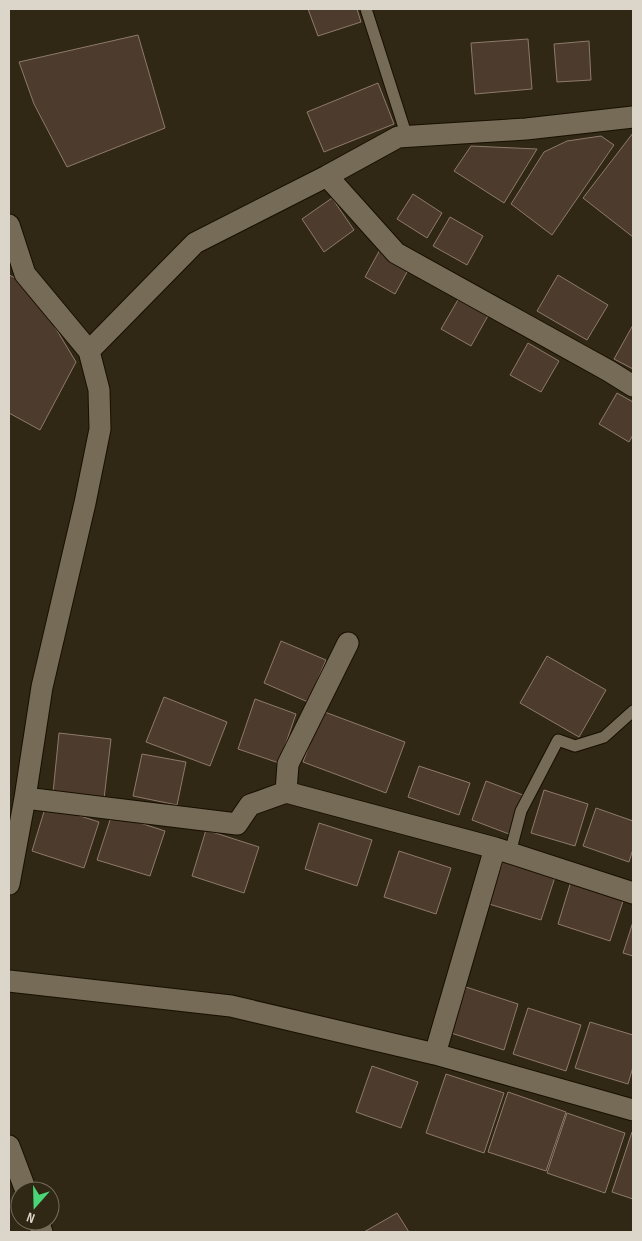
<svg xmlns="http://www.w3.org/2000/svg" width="642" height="1241" viewBox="0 0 642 1241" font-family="'Sofia Sans Condensed',sans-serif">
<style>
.building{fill:#4d3c2d;stroke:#8e7a6a}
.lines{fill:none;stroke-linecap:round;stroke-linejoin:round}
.service-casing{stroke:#180f01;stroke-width:13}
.minor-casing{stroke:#180f01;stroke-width:23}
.service{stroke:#766b56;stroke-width:11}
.minor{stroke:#766b56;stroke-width:21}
</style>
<rect width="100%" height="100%" fill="#302714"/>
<path class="building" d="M308,9H357L361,22L318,36Z
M138,35L165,128L67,167L34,104L19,62Z
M528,39L532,89L475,94L471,43Z
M589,41L591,80L557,82L554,44Z
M378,83L394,124L324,152L307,112Z
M633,133V237L583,198Z
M601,136L614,145L552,235L511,204L544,152L567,141Z
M471,146L537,149L504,203L454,171Z
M413,194L442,213L427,238L397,219Z
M332,198L354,230L324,252L302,219Z
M450,217L483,236L467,265L433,246Z
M382,246L412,263L395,294L365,277Z
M9,275L29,284L76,362L40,430L9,413Z
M558,275L608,305L587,340L537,311Z
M459,298L489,314L471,346L441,329Z
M633,325V369L614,359Z
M528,343L559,361L541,392L510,375Z
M617,393L633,402V435L629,442L599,424Z
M281,641L326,660L308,702L264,683Z
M547,656L606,690L579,737L520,703Z
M164,697L227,722L210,766L146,742Z
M255,699L296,714L279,763L238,749Z
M322,711L405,742L386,793L303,762Z
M59,733L111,739L104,799L53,793Z
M142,754L186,762L177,805L133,796Z
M419,766L470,783L459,815L408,797Z
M486,781L523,795L509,834L472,820Z
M544,790L588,804L575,846L531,833Z
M46,805L99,822L84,868L32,851Z
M596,808L633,821V849L629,862L583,846Z
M112,814L165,831L150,876L97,860Z
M319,823L372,840L357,886L305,869Z
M206,830L259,847L244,893L192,876Z
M399,851L451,868L436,914L384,897Z
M504,857L556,874L541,920L489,904Z
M572,878L625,895L610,941L558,924Z
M633,922V956L623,953Z
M466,987L518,1004L504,1050L451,1033Z
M528,1008L581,1025L566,1071L513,1054Z
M590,1022L633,1035V1067L628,1084L575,1068Z
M372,1066L418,1082L401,1128L356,1112Z
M446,1074L504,1093L484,1153L426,1133Z
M508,1092L566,1112L546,1171L488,1152Z
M567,1113L625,1133L605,1193L547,1173Z
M632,1132H633V1199L612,1192Z
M397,1213L409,1232H364Z"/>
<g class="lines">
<g class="service-casing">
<path id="service" d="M366,9L407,137
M510,853L521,811L558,740L575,746L604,737L633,711"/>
</g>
<g class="minor-casing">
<path id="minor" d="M327,176L396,253L609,371L633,386
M9,225L25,274L89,351L99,390L100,429L85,503L42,687L25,798L9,884
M89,351L195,243L327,176L398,137L526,129L633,117
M286,792L288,764L348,643
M25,798L237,824L250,805L286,792L495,848L633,893
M9,981L231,1006L435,1054L633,1110
M435,1054L495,848
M9,1146L26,1191
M38,1221L42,1232"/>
</g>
<use href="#service" class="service"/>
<use href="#minor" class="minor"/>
</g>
<rect width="642" height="1241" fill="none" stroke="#dbd5ca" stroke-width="20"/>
<g transform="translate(35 1206) rotate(200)"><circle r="24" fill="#302714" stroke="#746d5d"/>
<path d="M0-4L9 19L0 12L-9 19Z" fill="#4ad677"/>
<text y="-8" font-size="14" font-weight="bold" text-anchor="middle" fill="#dbd5ca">N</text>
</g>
</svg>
